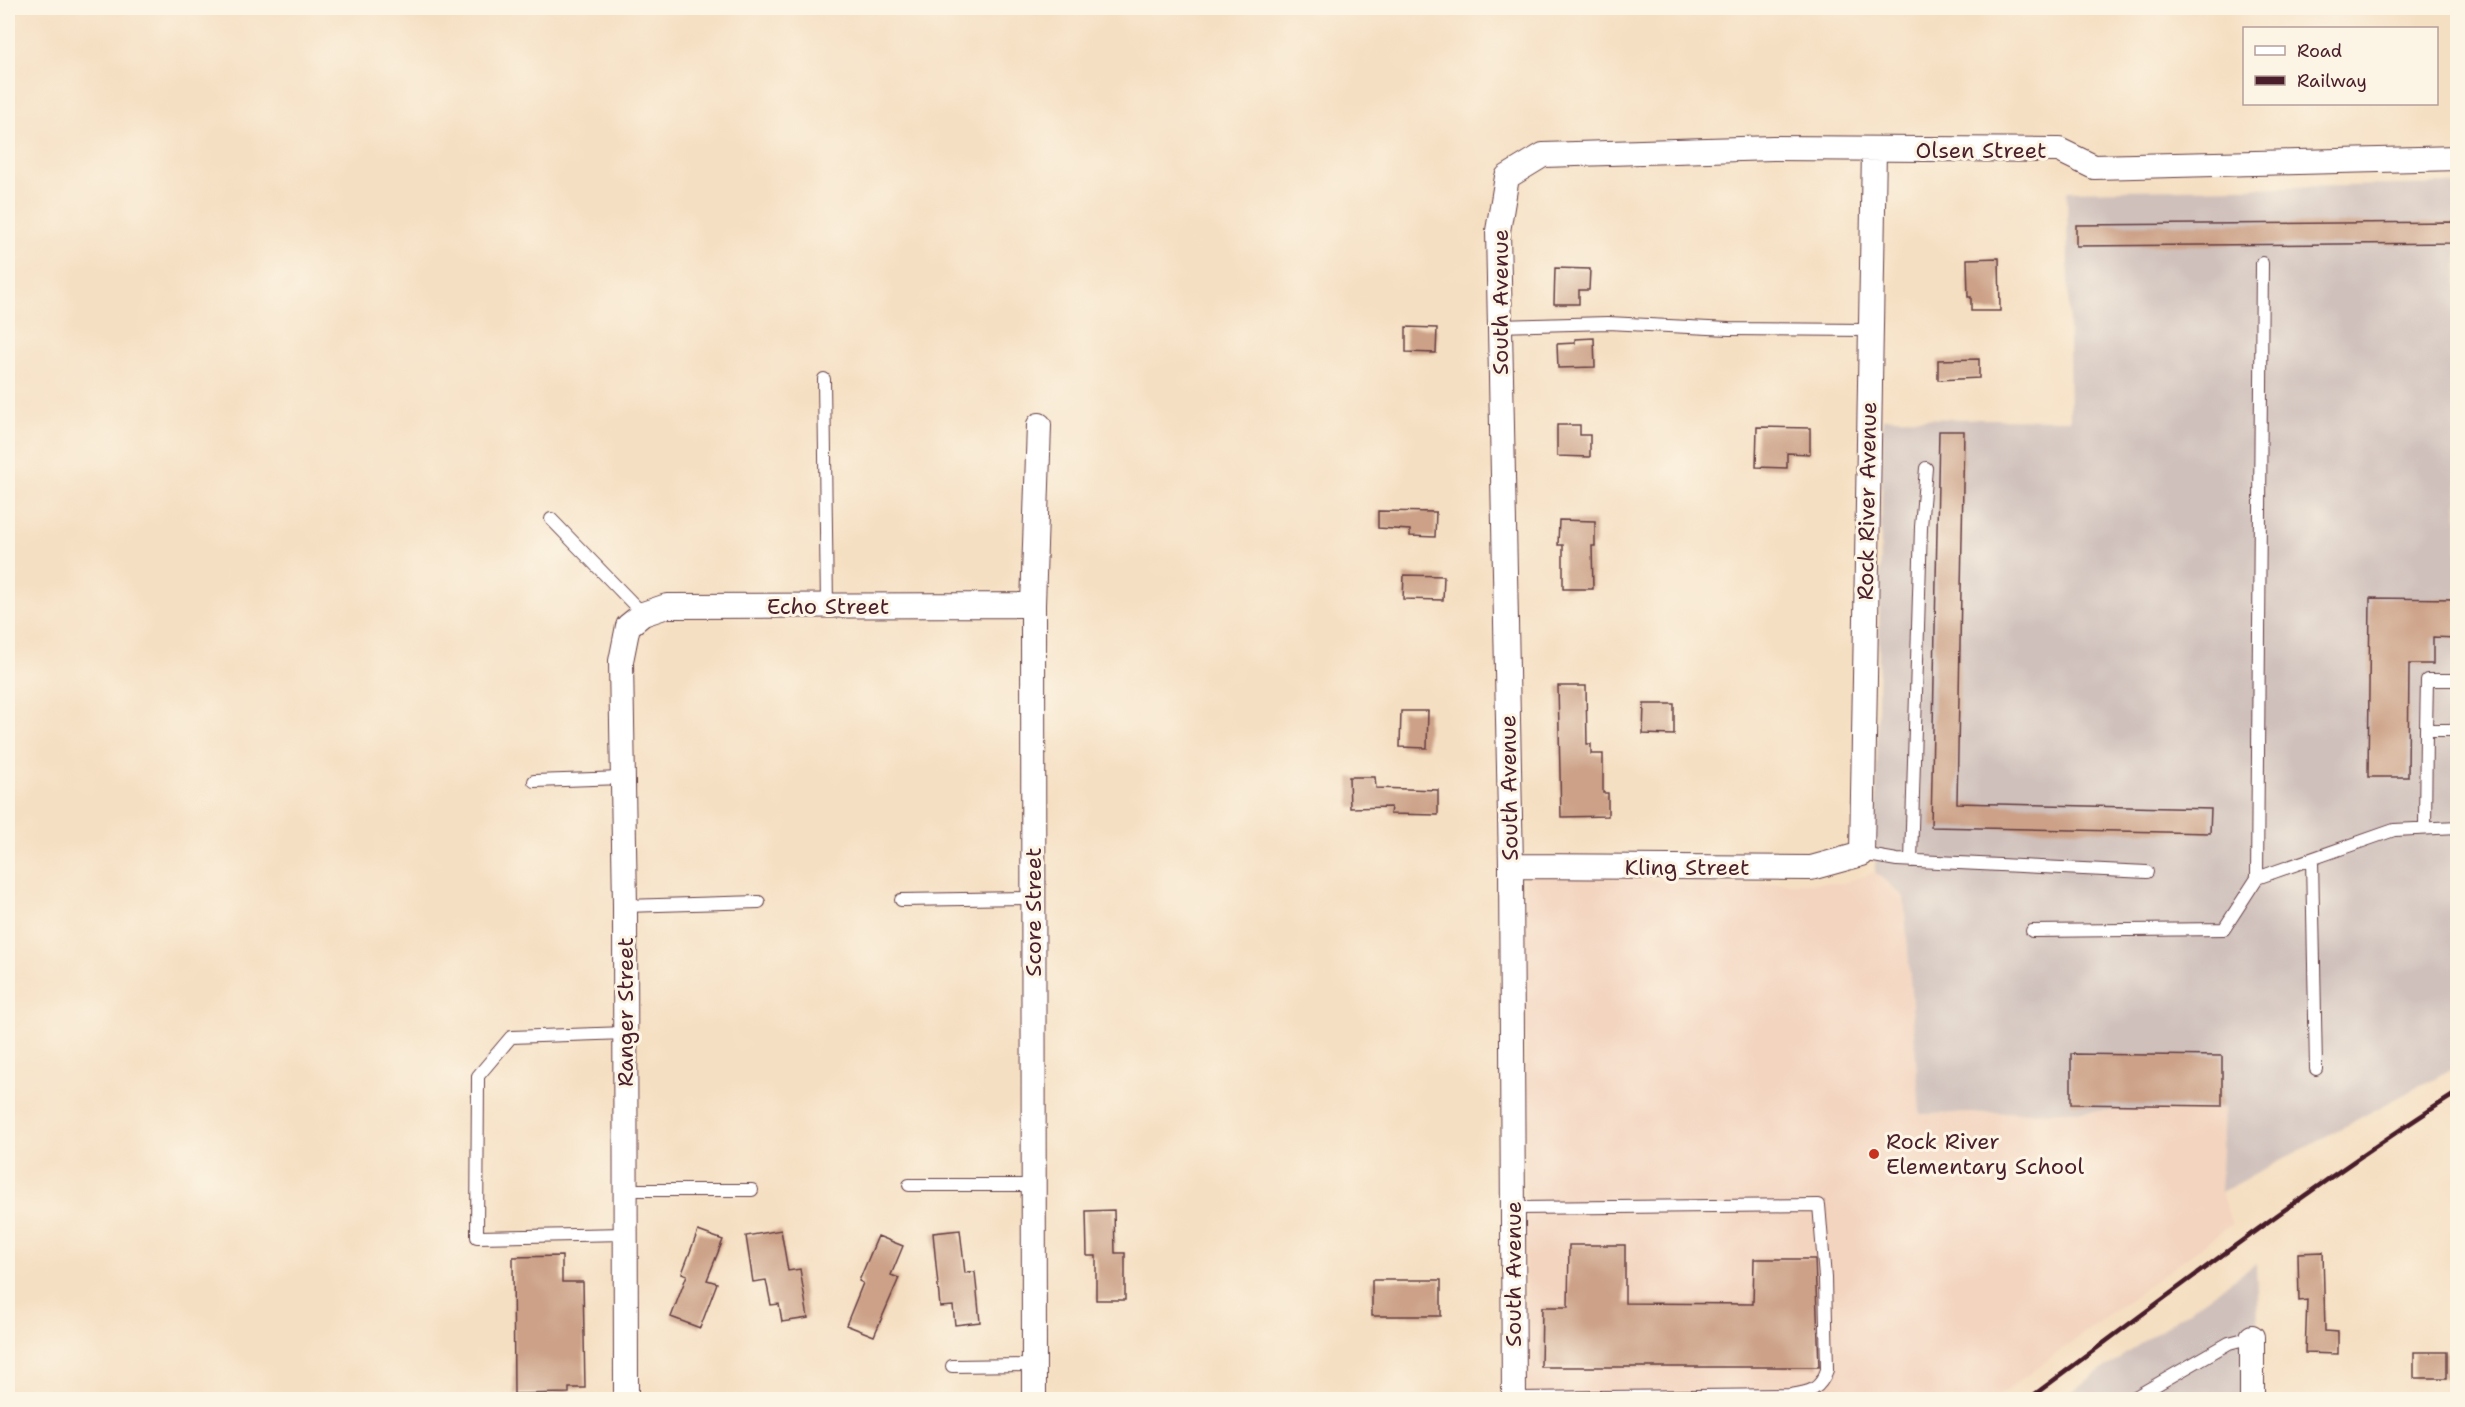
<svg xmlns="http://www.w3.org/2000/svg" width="2465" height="1407" viewBox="0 0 2465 1407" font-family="'Shantell Sans',sans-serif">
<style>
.built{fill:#f3d4bf}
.industrial{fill:#cfc0bb}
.building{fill:#cca187}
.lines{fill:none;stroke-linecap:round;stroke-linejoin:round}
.service-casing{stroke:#643c42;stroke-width:14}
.minor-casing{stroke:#643c42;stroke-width:26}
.service{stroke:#fff;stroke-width:12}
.minor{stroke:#fff;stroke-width:24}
.rail{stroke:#4a1f2b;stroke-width:4.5}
.poi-dot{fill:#c8321e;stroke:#fcf5e5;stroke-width:2}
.labels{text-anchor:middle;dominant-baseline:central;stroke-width:6;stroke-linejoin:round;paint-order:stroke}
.street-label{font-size:22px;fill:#4a1f2b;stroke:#fcf5e5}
.poi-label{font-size:22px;fill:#4a1f2b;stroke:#fcf5e5;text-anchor:start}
</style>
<rect width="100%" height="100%" fill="#fcf5e5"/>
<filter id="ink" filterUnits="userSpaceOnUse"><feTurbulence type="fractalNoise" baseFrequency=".0167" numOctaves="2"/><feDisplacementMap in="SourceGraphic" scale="12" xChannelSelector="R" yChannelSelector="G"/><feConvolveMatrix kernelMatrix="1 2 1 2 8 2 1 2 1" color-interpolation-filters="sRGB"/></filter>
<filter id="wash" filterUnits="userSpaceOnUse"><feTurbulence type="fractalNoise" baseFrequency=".008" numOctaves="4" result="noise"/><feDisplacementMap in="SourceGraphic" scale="24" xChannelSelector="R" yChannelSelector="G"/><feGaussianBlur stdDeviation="1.35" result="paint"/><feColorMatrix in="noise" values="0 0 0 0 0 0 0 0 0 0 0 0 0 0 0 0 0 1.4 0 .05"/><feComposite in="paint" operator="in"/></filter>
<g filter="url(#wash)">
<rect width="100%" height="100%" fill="#f5dfc2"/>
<path class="built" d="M1875,872L1904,897L1920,1114L2224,1108L2221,1193L2232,1224L1995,1399H1526L1525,874L1746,883H1842Z"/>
<path class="industrial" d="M2457,184V1066L2220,1193L2224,1108L1920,1114L1904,897L1875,872L1883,418L2070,420L2067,191Z
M2256,1264L2261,1399H2060Z"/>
<g id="blocks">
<path class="building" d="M2457,222V243L2076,246V225Z
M1999,258L2000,311H1971V297H1968L1967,259Z
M1555,268L1590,269L1589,290H1579V304H1554Z
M1406,327L1437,328L1436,353L1406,352Z
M1594,338L1595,367L1558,368L1557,344L1575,343V339Z
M1979,359V378L1938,380V360Z
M1557,425H1580V435H1590V457L1557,456Z
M1757,427L1810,428V454L1787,453V468L1756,467Z
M1939,431H1964L1957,803L2211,809L2210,833L1931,827Z
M1378,511L1436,512L1435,537L1410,536V530L1378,528Z
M1559,520L1595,521V546H1592L1593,589H1563V545H1558Z
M1404,575L1444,576L1443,600L1403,599Z
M2370,598L2457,599V638L2433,637V664H2409L2408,777H2368Z
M1558,686H1586L1587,744H1591V754H1603V793H1608V816L1561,817Z
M1644,704H1674V735L1643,734Z
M1401,711H1428L1427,748L1400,747Z
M1349,777H1375L1376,788L1438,790V815L1390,814L1391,807L1350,808Z
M2071,1054L2222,1056V1106L2071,1104Z
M1114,1210L1115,1253H1125V1300H1096V1256H1087L1086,1211Z
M781,1230L788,1271L800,1269L808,1318L782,1322L779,1304L771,1305L766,1280L753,1282L746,1236Z
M960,1230L965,1273L975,1272L980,1322L955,1325L953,1306L940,1307L933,1233Z
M698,1231L723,1240L707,1280L717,1283L700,1328L671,1317L687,1275L682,1273Z
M878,1236L903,1246L891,1275L899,1278L874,1336L846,1325L863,1283L859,1281Z
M1569,1245H1625V1303L1753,1304L1754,1259H1815L1819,1367H1541L1542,1307H1568Z
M2323,1252L2325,1331L2338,1332V1354L2305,1353L2307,1300L2299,1301L2298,1253Z
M562,1256V1282H583L585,1388H569V1393L514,1394L513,1257Z
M1372,1280H1441V1316H1372Z
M2414,1352H2447V1378H2414Z"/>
</g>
</g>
<g filter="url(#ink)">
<use href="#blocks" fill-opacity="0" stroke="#643c42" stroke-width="1.5"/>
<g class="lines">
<g class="service-casing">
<path id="service" d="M2262,263L2257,878L2394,830L2458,827
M1500,326L1608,323L1729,329L1869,330
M824,379L827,606
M551,519L643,614
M2426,730L2427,680H2458
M534,781L623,778
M2425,828L2426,730H2458
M1862,854L1897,860L2147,872
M2312,859L2316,1069
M1911,861L1921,527L1926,468
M901,900L1033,898
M625,906L759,902
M2032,931L2224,929L2257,878
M626,1033L511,1037L478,1076L477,1237L626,1234
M909,1185H1034
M626,1190H752
M1513,1208L1819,1205L1825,1278L1827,1370C1820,1390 1810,1392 1791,1395L1514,1398
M952,1366L1034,1365
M2130,1400L2229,1343L2252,1337"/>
</g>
<g class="minor-casing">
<path id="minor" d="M1511,866L1811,868L1862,854L1874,149
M2252,1337V1400
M626,1400L625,906L621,661L628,626L643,614L667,606L1033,605
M1034,1400L1033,605L1039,425
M1514,1400L1511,866L1498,231L1507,177L1543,155L1773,148L2059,150L2094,167L2458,158"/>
</g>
<use href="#service" class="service"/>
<use href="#minor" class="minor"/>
<path class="rail" d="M2027,1400C2169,1295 2309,1187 2458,1092"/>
</g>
</g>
<circle class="poi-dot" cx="1874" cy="1154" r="6"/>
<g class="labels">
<g class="street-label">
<text x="1981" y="150">Olsen Street</text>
<text transform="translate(1500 302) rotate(-90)">South Avenue</text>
<text transform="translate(1867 501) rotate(-89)">Rock River Avenue</text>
<text x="828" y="606">Echo Street</text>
<text transform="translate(1509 788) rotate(-91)">South Avenue</text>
<text x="1687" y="867">Kling Street</text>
<text transform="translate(1033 912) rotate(-90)">Score Street</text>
<text transform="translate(625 1012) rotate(-90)">Ranger Street</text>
<text transform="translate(1513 1274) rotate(-90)">South Avenue</text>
</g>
<g class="poi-label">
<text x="1886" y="1141">Rock River<tspan x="1886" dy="25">Elementary School</tspan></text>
</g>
</g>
<rect width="2465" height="1407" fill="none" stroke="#fcf5e5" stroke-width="30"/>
<rect x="2243" y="27" width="195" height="78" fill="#fcf5e5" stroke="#b59f9b" stroke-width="1.5"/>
<rect x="2255" y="46" width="30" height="9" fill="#ffffff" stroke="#b59f9b" stroke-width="1.5"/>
<text x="2297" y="57" font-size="18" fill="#4a1f2b">Road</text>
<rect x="2255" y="76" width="30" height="9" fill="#4a1f2b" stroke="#b59f9b" stroke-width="1.5"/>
<text x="2297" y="87" font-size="18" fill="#4a1f2b">Railway</text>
</svg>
